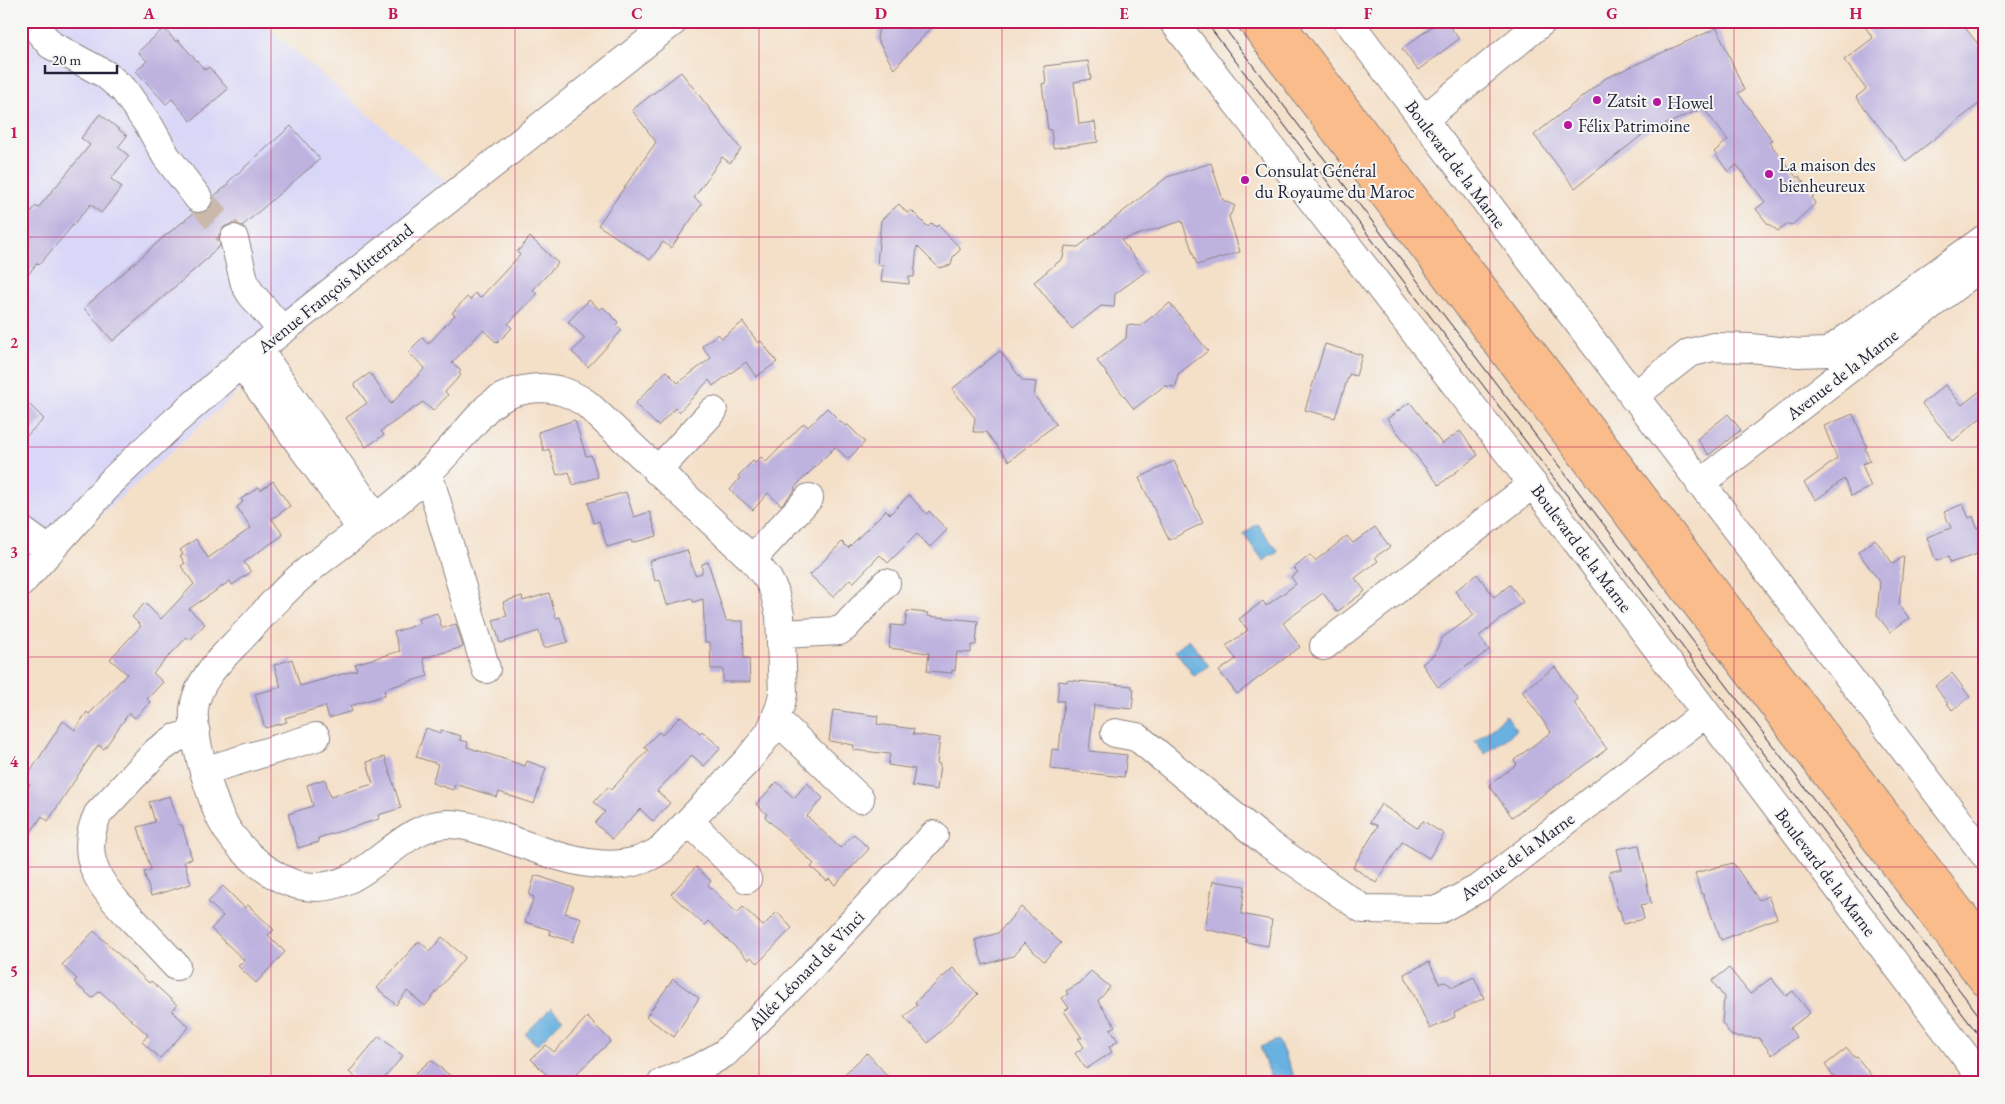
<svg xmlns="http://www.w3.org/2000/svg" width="2005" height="1104" viewBox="0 0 2005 1104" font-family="'EB Garamond',serif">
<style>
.built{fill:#d9d7f7}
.water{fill:#68b1e0;stroke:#456a8e}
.building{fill:#beb3df}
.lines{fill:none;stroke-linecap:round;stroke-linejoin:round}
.minor-tunnel{stroke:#cab9ab;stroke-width:28;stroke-dasharray:28 14;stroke-linecap:butt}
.minor-casing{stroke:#8b8081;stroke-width:30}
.major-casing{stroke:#8b8081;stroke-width:30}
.minor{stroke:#fff;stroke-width:28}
.major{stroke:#f9bc8a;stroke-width:28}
.tram{stroke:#22223b;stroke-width:1}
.grid{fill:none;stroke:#c2185b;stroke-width:1;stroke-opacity:0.55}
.poi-dot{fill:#b5179e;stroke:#f6f6f2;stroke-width:2}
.labels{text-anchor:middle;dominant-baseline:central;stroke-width:4;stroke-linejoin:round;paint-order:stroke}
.poi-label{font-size:18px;fill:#22223b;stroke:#f6f6f2;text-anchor:start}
.street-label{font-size:18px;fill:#22223b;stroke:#f6f6f2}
.neatline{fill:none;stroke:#c2185b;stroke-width:2}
.grid-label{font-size:16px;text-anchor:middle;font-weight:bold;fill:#c2185b}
</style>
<rect width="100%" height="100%" fill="#f6f6f2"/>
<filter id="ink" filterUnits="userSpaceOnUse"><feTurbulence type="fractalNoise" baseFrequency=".02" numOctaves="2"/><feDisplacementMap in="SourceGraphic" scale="10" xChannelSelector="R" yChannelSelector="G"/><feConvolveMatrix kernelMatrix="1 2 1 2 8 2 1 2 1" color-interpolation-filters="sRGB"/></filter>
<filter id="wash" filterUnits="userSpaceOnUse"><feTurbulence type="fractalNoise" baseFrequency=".0096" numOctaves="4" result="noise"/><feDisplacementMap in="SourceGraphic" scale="20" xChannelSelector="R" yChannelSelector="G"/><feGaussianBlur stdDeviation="1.12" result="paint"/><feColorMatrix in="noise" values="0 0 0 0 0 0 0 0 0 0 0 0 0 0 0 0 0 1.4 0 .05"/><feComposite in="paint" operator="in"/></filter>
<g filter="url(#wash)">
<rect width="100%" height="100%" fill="#f4dfc7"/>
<path class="built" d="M21,21H260L459,193L42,568L21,598Z"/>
<path class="water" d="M1257,524L1278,551L1275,555H1271L1264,561L1243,534Z
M1189,639L1209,666L1194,676L1175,650Z
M1506,715L1517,730L1485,754L1475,741Z
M551,1008L563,1019L537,1045L525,1034Z
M1278,1040L1296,1080L1288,1083H1272L1260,1047Z"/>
<g id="blocks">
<path class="building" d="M880,21H937L894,69L877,39Z
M1439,21H1446L1459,39L1418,70L1402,49Z
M1861,21H1960L1984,52V100L1906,161L1856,97L1866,89L1844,60L1873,38Z
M164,28L176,42L178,40L205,70L209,67L228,89L191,121L172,99L166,104L136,71L147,61L138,52Z
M1717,28L1744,90L1738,93L1772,140L1769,142L1797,178L1799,176L1814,196L1812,197L1815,204L1792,225L1788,224L1778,231L1767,223L1756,209L1765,202L1737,165L1728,172L1714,152L1728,140L1703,108L1642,135L1575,188L1534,135L1606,78Z
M1088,61L1091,79L1074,82L1079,124L1095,122L1098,142L1053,148L1051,130H1048L1042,84L1046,83L1044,66Z
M681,72L741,149L730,163L722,157L694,198L702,204L671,248L663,242L650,260L598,225L656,142L632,110Z
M100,114L127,136L118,147L129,156L111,179L122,187L101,213L91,204L39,265L37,263L21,284V225L36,206L38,208L53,190L90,145L81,138Z
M291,126L320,159L242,226L238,224H231L224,227L219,235L220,246L208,256L209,257L113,341L84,308L166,235L194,213H200L208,210L212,204L213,197L229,184L228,182Z
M1211,163L1223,200L1235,206L1229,217L1240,252L1197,265L1182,221L1121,240L1145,272L1115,294L1114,307L1101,306L1072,329L1034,282L1063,258L1065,246L1078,247L1167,177Z
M899,204L907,213L911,210L928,227L932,223L936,227L938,225L961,249L953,257L951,265L939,268L917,246L914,277H909V284L881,281L883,265H877L881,220Z
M530,237L558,263L533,290L537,294L508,324L512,328L497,343L483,330L452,363L461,371L459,373L461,375L445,392L448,395L433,411L423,402L381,431L384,435L366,447L346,418L367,403L354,384L370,373L391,404L425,368L408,352L422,338L428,344L455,315L452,313L467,297L470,300L475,293L480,298L520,255L517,252Z
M589,300L600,310L603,307L618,322L616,325L622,330L588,367L572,352L585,338L568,322Z
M1170,303L1208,351L1178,374L1176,387L1164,386L1134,409L1097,361L1126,338L1127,325L1140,326Z
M743,322L758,343L761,341L777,362L756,377L746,362L713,386L709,380L679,412L675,408L658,426L635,404L666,371L678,383L711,358L702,346L718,334L722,338Z
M1325,344L1362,355L1356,376L1349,374L1335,418L1305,410Z
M1000,351L1023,381L1036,382L1034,395L1056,424L1009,461L986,432H973L975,418L952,389Z
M1945,385L1962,405L1984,388V415L1953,441L1922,404Z
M21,396L44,419L21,441Z
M1410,402L1442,444L1460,431L1478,455L1439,485L1387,419Z
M827,408L845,426L847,424L865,442L848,459L835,447L794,488L796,489L781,505L768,493L753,510L730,490L740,478L738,476L753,461L755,463L761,457L766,462L804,423L808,427Z
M1728,414L1741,430L1709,455L1697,439Z
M1853,414L1867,447L1865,448L1870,461L1862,464L1871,487L1851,496L1844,479L1816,500L1804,483L1837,459L1824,426Z
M575,420L586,456L591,455L598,477L573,485L569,472L557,475L549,449L544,451L538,432Z
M1174,461L1203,523L1169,540L1139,478Z
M273,481L290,506L272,519L283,535L244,562L251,572L232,585L230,581L189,609L205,624L190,640L187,637L153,673L163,682L147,699L150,702L135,718L129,713L104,749L98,745L48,821L42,816L21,847V798L30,784L25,780L63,721L75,730L87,712L89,714L127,674L110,659L141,626L132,617L145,603L161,619L194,584L181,566L185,563L180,556L183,554L180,550L196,539L208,558L251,528L237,507L243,502L241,499L259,487L261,490Z
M626,492L634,517L650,512L657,536L632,543L631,540L607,547L599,521L594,523L588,503Z
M909,495L927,514L929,511L947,530L930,547L917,534L888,563L880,555L854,582L850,579L833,597L810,575L842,542L848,548L886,510L890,514Z
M1963,504L1969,518L1973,516L1977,528L1984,525V552L1950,563L1948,557L1936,561L1927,537L1951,528L1944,512Z
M1375,527L1390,547L1375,557L1378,561L1355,578L1365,591L1337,612L1323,593L1283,623L1300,647L1237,694L1219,671L1236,659L1226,646L1248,630L1239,619L1263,601L1266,606L1296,584L1291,577L1298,572L1294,568L1310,555L1315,561L1347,536L1353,543Z
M1875,539L1893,564L1904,556L1899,605L1909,618L1890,632L1877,615L1880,582L1858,552Z
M687,550L695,575L702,573V564L708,562L726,621H743L744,658H749L750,682H723V669H711L710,642H705L703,599L693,602L692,598L667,605L660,580L655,581L649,561Z
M1477,574L1494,597L1510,585L1523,602L1479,636L1489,650L1438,687L1422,664L1434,655L1442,638L1474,615L1455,591Z
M549,593L556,618L560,617L568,642L544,648L539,631L500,643L493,620L507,616L503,602L522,596L523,601Z
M907,611L928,613L927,616L978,621L976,645H971V653L957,652L955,671L952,670V673L927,671L929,653L889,648L891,625L905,626Z
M437,613L442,628L456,624L463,647L423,658L428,676L384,689L385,695L350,706L352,711L329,718L325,706L285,718L287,722L265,728L255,694L281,687L274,665L292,659L300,686L357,670L355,664L400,651L394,632L420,624L418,619Z
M1555,667L1578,699L1574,703L1607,749L1512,817L1489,785L1517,764L1514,760L1551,732L1522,691Z
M1952,673L1970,697L1952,710L1935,686Z
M1067,680L1132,686V689H1134L1132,709L1094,705L1089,751L1127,755L1124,777L1050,769L1052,749L1059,750L1064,701H1057L1059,681L1067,682Z
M833,710L878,716L877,724L914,729L913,734L940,738L937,763L940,764L937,790L912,786L915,769L888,765L890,754L853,750L854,745L829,741Z
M681,716L700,733L702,731L721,748L704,766L692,755L657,791L670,803L653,821L640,809L612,839L595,823L605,812L594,802L608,787L611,790L648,750L644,747L659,732L662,735Z
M426,728L440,733L441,730L461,736L460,740L468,742L467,747L525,766L527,761L546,768L534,804L499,792L497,797L455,784L453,790L432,783L438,764L416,757Z
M385,757L401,808L378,815L379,819L318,838L319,842L298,848L288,814L313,806L307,785L325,779L330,797L373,784L367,762Z
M777,782L794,798L807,783L823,798L807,816L840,848L854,834L869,849L835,885L829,879L827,881L811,867L814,864L765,817L767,814L756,804Z
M170,796L179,825H182L192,859L184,861L191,884L151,896L144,872L151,870L138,827L155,822L149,802Z
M1381,804L1417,828L1423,821L1444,834L1429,858L1402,842L1376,883L1353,867L1378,826L1370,822Z
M1639,845L1651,903L1641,905L1644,919L1623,924L1620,910H1618L1609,872L1622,869L1617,849Z
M1733,863L1759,900L1768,896L1777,918L1721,940L1703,894H1701L1695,873Z
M696,867L711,881L708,885L737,913L743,907L763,926L777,912L792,928L758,963L751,957L749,960L708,921L704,925L671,894Z
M535,875L574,888L565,913L581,918L573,942L549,934L550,930L525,922L534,897L529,895Z
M1213,881L1245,886L1241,914L1272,920L1268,946L1246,942V938L1205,929Z
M223,886L245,908L248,905L274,930L268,935L285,952L256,983L238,966L244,960L211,929L223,916L208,902Z
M1021,907L1061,943L1044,961L1024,943L1013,956L983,965L975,940L998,933Z
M94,931L149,983L151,981L177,1005L172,1011L189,1027L160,1058L142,1042L148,1035L100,991L92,998L74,982L77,979L62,965Z
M442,937L465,957L425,1006L407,991L396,1005L377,988L419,941L430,951Z
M1429,962L1439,983L1445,982L1453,987L1474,977L1484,998L1454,1013L1455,1017L1430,1029L1404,974Z
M953,968L978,994L928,1043L904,1017L917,1005L915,1002Z
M1729,968L1750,994L1771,978L1786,996L1793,991L1810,1013L1790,1028L1796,1037L1772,1055L1759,1038L1732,1036L1722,1023L1724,997L1712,981Z
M1091,971L1110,987L1098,1001L1115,1026L1110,1029L1118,1041L1109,1047L1112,1052L1086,1069L1075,1053L1084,1047L1078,1038H1082L1064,1011L1069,1008L1062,998L1068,994L1066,991L1078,984Z
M673,979L699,998L674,1037L646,1017Z
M587,1017L611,1041L577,1073L585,1083H555L531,1059L546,1045L554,1052Z
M379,1036L403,1056L380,1083H361L349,1072Z
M1847,1048L1855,1058L1857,1057L1877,1083H1838L1825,1065Z
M867,1053L894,1083H835Z
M431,1060L459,1083H404Z"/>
</g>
</g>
<g filter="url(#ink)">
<use href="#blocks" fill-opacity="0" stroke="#8b8081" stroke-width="1"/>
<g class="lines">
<path class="minor-tunnel" d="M198,198L234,239"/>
<g class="minor-casing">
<path id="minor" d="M30,21L51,45L105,74L124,90L150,127L166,156L198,198
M1173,21L1549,505L1984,1081
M1348,21L1984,854
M1423,120L1543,21
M234,239L245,284L251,294L282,330
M258,349L376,518
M241,363L358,524
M538,388C557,388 571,393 587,404L752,559L768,579L774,591L780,615L783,694L780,707L770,732L747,761L662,849C613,884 549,852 499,836C482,830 466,824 448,824C395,824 367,896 304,886C270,881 229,842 217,810C207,782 192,740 194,709C197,680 223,657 242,637C261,617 279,595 300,577C334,548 373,524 406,494C436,468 461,436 488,407C503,395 519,389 538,388Z
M1633,397L1689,353L1713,347L1751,348L1798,353L1828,352L1984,239
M657,471L713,411
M428,473L486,669
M1700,484L1984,264
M21,530L50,551
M752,559L809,498
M21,583L113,480L173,423L241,363L674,21
M782,634L839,631L845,627L886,583
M1324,646L1533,484
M776,719L860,799
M1115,733L1137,737L1266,842L1363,909L1438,910L1481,887L1706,713
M204,771L316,737
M690,822L747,879
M176,966C162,951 148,936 134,921C103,889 76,860 98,814L157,751L176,738L196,733
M662,1083L701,1067L725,1053L805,973L934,835"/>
</g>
<g class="major-casing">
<path id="major" d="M1251,21L1984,982
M1279,21L1984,942"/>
</g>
<use href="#minor" class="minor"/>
<use href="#major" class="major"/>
<path class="tram" d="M1205,21L1984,1042
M1219,21L1984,1022"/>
</g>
</g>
<path class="grid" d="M271,21V1083M515,21V1083M759,21V1083M1002,21V1083M1246,21V1083M1490,21V1083M1734,21V1083M21,237H1984M21,447H1984M21,657H1984M21,867H1984"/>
<g class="poi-dot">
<circle cx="1597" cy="100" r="5"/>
<circle cx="1657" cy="102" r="5"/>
<circle cx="1568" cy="125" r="5"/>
<circle cx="1769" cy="174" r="5"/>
<circle cx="1245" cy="180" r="5"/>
</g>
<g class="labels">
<g class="poi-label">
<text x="1607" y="100">Zatsit</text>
<text x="1667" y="102">Howel</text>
<text x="1578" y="125">Félix Patrimoine</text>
<text x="1779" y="164">La maison des<tspan x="1779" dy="21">bienheureux</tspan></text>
<text x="1255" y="170">Consulat Général<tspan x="1255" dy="21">du Royaume du Maroc</tspan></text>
</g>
<g class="street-label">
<text transform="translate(1456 164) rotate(53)">Boulevard de la Marne</text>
<text transform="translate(335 288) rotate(-39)">Avenue François Mitterrand</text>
<text transform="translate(1842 374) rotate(-38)">Avenue de la Marne</text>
<text transform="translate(1582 548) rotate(53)">Boulevard de la Marne</text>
<text transform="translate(1517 856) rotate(-36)">Avenue de la Marne</text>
<text transform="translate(1826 872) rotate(53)">Boulevard de la Marne</text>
<text transform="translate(806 970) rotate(-46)">Allée Léonard de Vinci</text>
</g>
</g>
<rect width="2005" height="1104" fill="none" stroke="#f6f6f2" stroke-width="55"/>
<path d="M45 65v8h72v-8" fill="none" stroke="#22223b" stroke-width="2.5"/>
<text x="52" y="65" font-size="15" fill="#22223b" stroke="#f6f6f2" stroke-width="4" paint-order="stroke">20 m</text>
<rect x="28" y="28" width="1950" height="1048" class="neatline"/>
<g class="grid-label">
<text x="149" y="19">A</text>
<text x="393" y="19">B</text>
<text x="637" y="19">C</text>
<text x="881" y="19">D</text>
<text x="1124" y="19">E</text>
<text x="1368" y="19">F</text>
<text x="1612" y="19">G</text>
<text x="1856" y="19">H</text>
<text x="14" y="138">1</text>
<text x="14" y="348">2</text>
<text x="14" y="558">3</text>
<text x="14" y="767">4</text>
<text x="14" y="977">5</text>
</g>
</svg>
